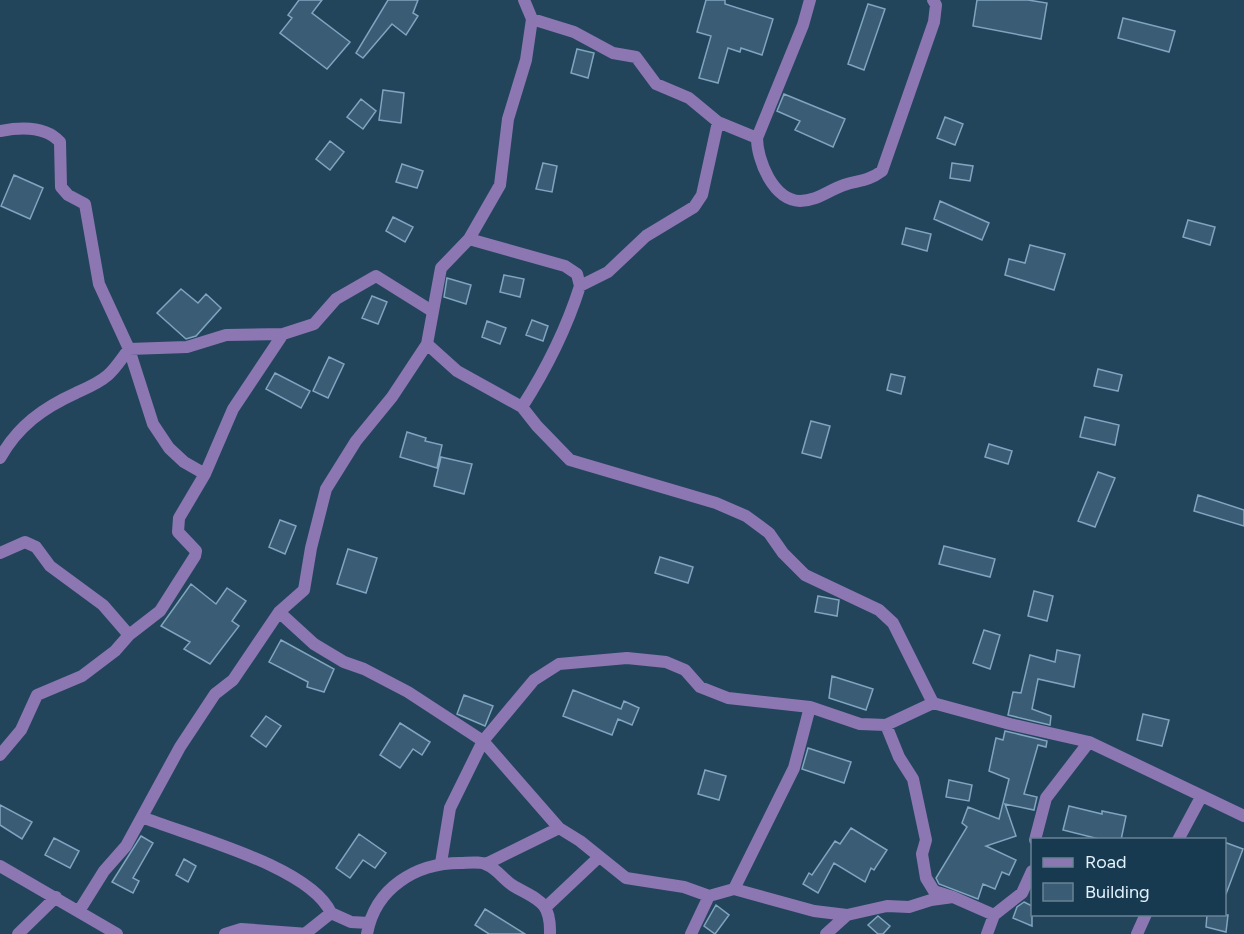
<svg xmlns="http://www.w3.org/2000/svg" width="1244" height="934" viewBox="0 0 1244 934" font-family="Figtree,sans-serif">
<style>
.building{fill:#3a5d75;stroke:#81a5c0;stroke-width:1.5}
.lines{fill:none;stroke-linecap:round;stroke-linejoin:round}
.minor{stroke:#8d77b3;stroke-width:12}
</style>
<rect width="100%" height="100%" fill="#23455c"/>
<path class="building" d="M299,0H322L312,13L350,42L327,69L280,33L292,18L288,15Z
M388,0H418L413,13L418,16L406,35L392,24L363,58L356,53Z
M706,0H725V4L773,19L762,55L741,48L740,52L728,48L718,83L699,78L711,36L697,32Z
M977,0H1028L1047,3L1041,39L973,26Z
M868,4L885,9L864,70L848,64Z
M1123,18L1175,31L1169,52L1118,38Z
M577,49L594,53L588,78L571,73Z
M383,90L404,93L401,123L379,120Z
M784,94L845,119L833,147L795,130L800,121L777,111Z
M361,99L376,111L363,129L347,117Z
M945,117L963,124L955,145L937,138Z
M330,141L344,152L330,170L316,159Z
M543,163L557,166L552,192L536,189Z
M952,163L973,166L970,181L950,178Z
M402,164L423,171L417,188L396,182Z
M14,175L43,188L30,219L1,206Z
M940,201L989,223L982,240L934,219Z
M393,217L413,227L405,242L386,231Z
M1188,220L1215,227L1210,245L1183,237Z
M906,228L931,234L927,251L902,244Z
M1030,245L1065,254L1054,290L1005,275L1009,259L1025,263Z
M504,275L524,279L520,297L500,292Z
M447,278L471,285L466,304L444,297Z
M181,289L198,303L206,294L221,308L196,336L186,339L157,313Z
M372,296L387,302L378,324L362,318Z
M532,320L548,326L543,341L526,335Z
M487,321L506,328L500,344L482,337Z
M329,357L344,364L328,398L313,391Z
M1098,369L1122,375L1118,391L1094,386Z
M275,373L310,391L301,408L266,389Z
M891,374L905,377L901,394L887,390Z
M1085,417L1119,425L1115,445L1080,437Z
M811,421L830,426L821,458L802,453Z
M407,432L426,438L425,441L442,445L437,468L400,457Z
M989,444L1012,451L1008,464L985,457Z
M441,457L472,464L464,494L434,486Z
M1098,472L1115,478L1095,527L1078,521Z
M1198,495L1244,510V526L1194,511Z
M280,520L296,526L285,554L269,547Z
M944,546L995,559L990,577L939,564Z
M348,549L377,558L366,593L337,584Z
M660,557L693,567L688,583L655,573Z
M191,584L216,604L227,588L246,601L232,621L239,626L210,664L184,649L190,642L161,626Z
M1034,591L1053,596L1047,621L1028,616Z
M818,596L839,600L837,616L815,612Z
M984,630L1000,635L990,669L973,663Z
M281,640L334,669L324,692L307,687L308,682L269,662Z
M1057,650L1080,655L1074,687L1038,679L1032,709L1051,716L1050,725L1008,715L1013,692L1021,693L1030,655L1055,662Z
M832,676L873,689L866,710L829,698Z
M573,690L621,709L624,701L639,708L632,725L618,719L612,735L563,716Z
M464,695L493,706L485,726L457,714Z
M1143,714L1169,720L1162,746L1137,740Z
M266,716L281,726L266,747L251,736Z
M400,723L430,742L422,755L413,749L400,768L380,755Z
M1005,731L1047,741L1046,747L1038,745L1024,794L1037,797L1034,810L1005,804L1016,836L986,846L1016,860L1009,875L1002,872L995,889L983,884L978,899L939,884L936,878L967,827L962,823L968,807L999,819L1009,779L989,771L996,738L1003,740Z
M808,748L851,762L844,783L802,769Z
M705,770L726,776L719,800L698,794Z
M949,780L972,785L969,801L946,797Z
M0,805L32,822L22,839L0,825Z
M1069,806L1102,814V811L1126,816L1121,840H1103L1063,830Z
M851,828L887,850L874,870L871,868L865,882L834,863L818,893L803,884L809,873L812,875L835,841L840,844Z
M359,834L386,853L375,868L363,860L350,878L336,868Z
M141,836L153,843L133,878L139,881L133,893L112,882Z
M54,838L79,851L70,868L45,855Z
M1224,842L1243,849L1226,894H1224Z
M184,859L196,866L188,882L176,875Z
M1024,902L1032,906V926L1013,918L1017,907Z
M716,905L729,915L715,934L704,926Z
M485,909L525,934H489L475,925Z
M1207,915H1228L1226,932L1206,927Z
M878,916L890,926L883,934H878L868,925Z"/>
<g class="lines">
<path class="minor" d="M810,0L803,25L757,138C757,160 773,200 800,201C817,201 829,190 844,185C859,180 867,182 882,171L934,22L936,5L933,0
M532,19L574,32L613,53L636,57L656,84L689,98L718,122L757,138
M0,131C20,127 45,125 60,142L61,187L68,195L85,204L99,284L129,349L153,424L169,448L184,462L205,474
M469,239L565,266L577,274L580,286L608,272L646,236L694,207L702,195L718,122
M427,344L457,371L522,407L537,426L570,460L716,503L746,516L769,533L783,553L805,575L879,610L893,623L933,703
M522,407C547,368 566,330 580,286
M0,458C18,426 43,408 76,393C87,388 99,383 108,375C116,368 122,358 129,349L187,347L226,335L283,334L314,324L336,299L376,276L432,311
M0,553L25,542L36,547L50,566L103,605L129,635
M279,612L314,644L344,662L364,669L408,692L483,741L559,828L580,841L626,878L684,887L709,896L734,889L794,768L810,707
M886,725L899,757L913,779L926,840L922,854L926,878L934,891L953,897
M0,755L21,730L37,695L82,676L115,651L129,635L160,611L195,556L196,551L178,532L179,518L205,474L233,409L283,334
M142,817C189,836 310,866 331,913L351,922L369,923
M1035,840L1046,798L1089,742
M1178,840L1201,797
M441,863L450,808L483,741L534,680L559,664L627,658L666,662L685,670L700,687L728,698L810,707L860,724L886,725L933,703L1010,724L1089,742L1244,816
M486,864L559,828
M0,866L117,934
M734,889L814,911L847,915
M546,907L599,857
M79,911L104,871L126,846L180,747L215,694L233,680L279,612L304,590L311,548L326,489L356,441L392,397L427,344L441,268L469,239L500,185L508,119L526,60L532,19L524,0
M306,933L331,913
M18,934L56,897
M225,934L241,929L308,934
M367,934C375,888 416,863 460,863C468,863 481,861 487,865C497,869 503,879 512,885C537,900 551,900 550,934
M691,934L709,896
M826,934L847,915L887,906L909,907L931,900L953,897L994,915
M987,934L994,915L1022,893L1032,871
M1137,934L1146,914"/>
</g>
<rect x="1031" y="838" width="195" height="78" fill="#183a50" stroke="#698395" stroke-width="1.5"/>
<rect x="1043" y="858" width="30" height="9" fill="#8d77b3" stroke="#698395" stroke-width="1.5"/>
<text x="1085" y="868" font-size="18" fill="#e2f1fc">Road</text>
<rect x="1043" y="883" width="30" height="18" fill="#3a5d75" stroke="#698395" stroke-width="1.5"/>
<text x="1085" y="898" font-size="18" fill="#e2f1fc">Building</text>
</svg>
